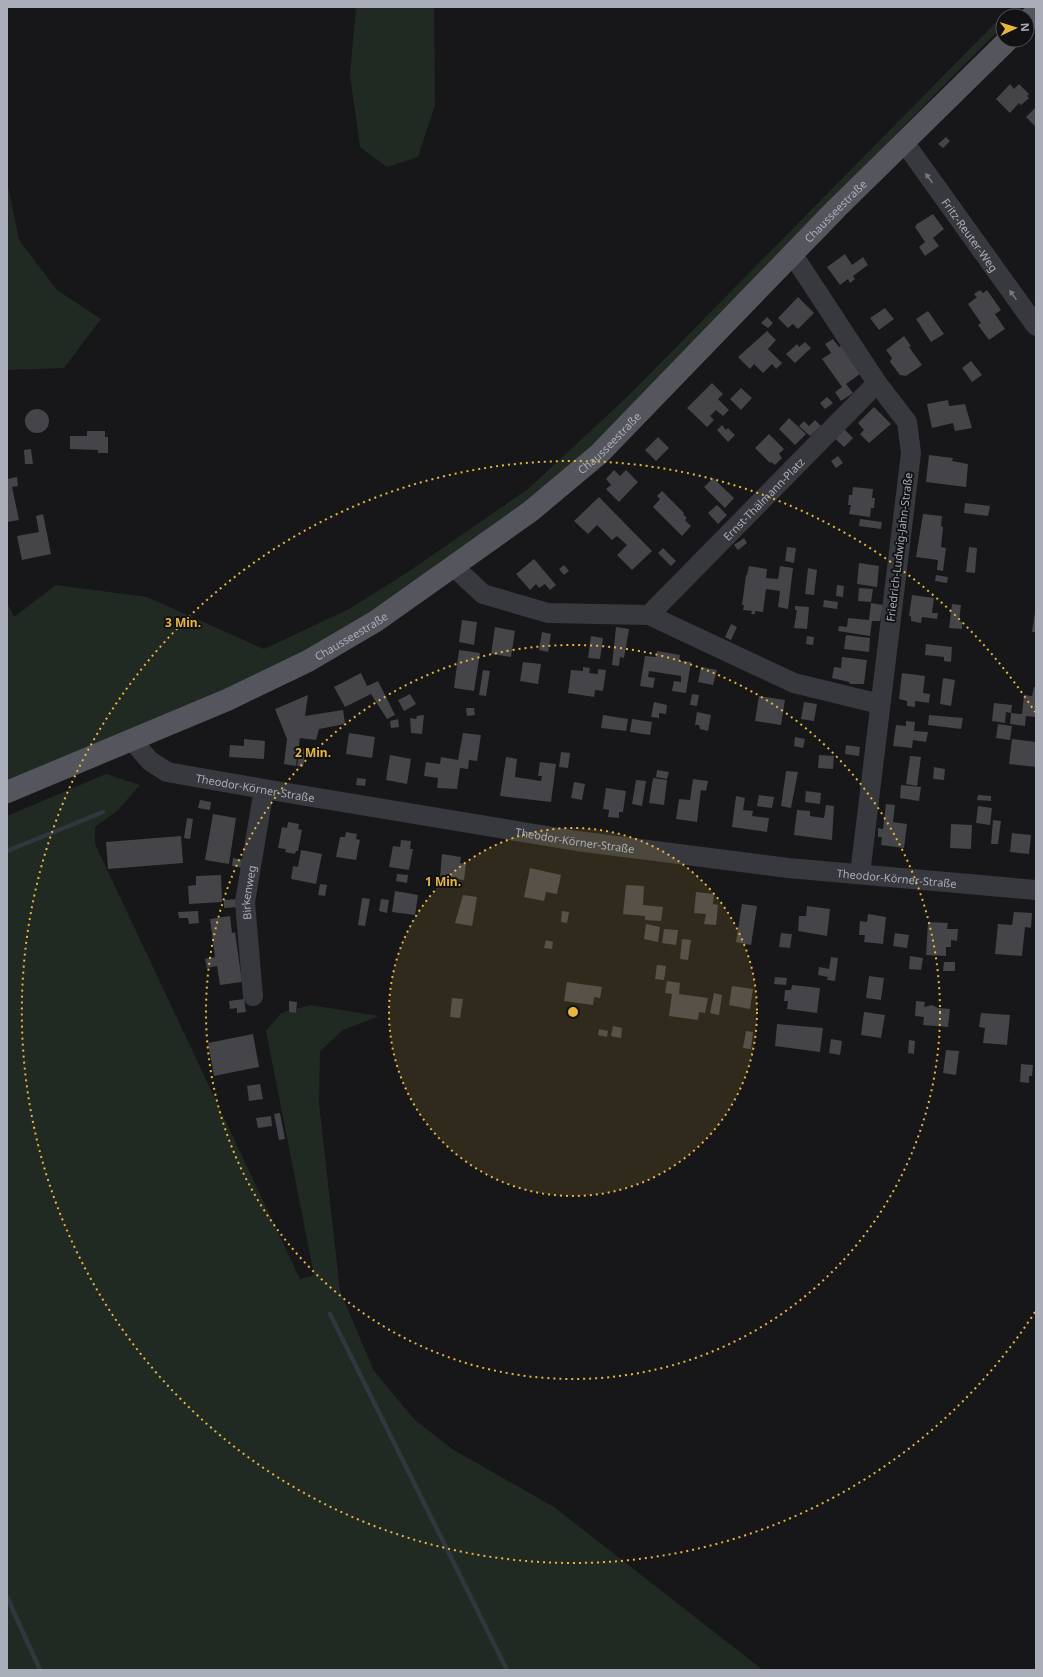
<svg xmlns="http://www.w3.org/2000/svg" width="1043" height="1677" viewBox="0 0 1043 1677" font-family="'Noto Sans',sans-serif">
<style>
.green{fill:#212923}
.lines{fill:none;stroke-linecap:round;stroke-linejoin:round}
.stream{stroke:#30373e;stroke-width:4.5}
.building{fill:#444449}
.minor{stroke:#38393e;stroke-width:20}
.major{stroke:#55565d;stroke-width:22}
.oneway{fill:#777981}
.ring{fill:none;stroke:#e7b641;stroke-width:2;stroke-dasharray:2 4}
.labels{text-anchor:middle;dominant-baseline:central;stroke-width:4;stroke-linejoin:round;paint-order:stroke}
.street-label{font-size:11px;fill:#aaaeb8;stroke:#121214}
.centre{fill:#e7b641;stroke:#121214;stroke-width:2}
.ring-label{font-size:12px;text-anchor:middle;font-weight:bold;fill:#e7b641;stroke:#121214;stroke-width:4;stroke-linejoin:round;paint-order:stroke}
</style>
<rect width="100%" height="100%" fill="#171719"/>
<path class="green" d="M356,7H434L435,105L418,157L387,167L360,147L350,75Z
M1011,7H1022L1013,16H1003V26L896,134L789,249L591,447L525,503L371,612L303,652L224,691L7,783V602L14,617L56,585L147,597L264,649L349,609L408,572L528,489L627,397Z
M7,181L19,240L57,290L101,319L64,368L7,370Z
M106,774L140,785L118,810L95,827V844L300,1279L314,1275L266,1031L281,1013L310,1005L379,1016L343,1030L320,1051L319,1103L340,1291L374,1371L414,1419L452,1449L554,1507L763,1670H7V816Z"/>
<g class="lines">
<path class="stream" d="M7,851L103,812
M330,1314L507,1670
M7,1597L40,1670"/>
</g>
<path class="building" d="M1010,84L1014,89L1019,84L1029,94L1027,96L1029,98L1021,105L1019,103L1010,113L996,99Z
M1036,107V127L1026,117Z
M946,137L950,141L943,148L938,144Z
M933,214L944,229L933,238L939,246L925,256L919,247L925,242L915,227L917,224Z
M845,254L852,265L863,257L868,265L853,276L855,279L850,283L848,279L840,285L827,267Z
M980,290L983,293L987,290L1001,310L995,314L1005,329L989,340L978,325L981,323L968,304L977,297L974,294Z
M798,297L814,313L798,329L793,324L788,328L778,318Z
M885,308L894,319L879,330L870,318Z
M928,311L944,334L931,342L916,319Z
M767,317L773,323L768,328L761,323Z
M767,331L776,340L768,349L782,363L776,369L772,364L763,373L754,364L750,369L738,357Z
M904,336L911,346L909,347L922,365L906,376L900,375L890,362L892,358L886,350Z
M833,339L839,347L844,344L864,371L846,384L853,393L841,401L835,392L842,387L822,359L831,353L825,344Z
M805,342L811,348L795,363L786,354L797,344L799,347Z
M971,361L982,375L972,382L962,368Z
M712,383L723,394L718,399L729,410L723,416L716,410L710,416L714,420L707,427L687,408Z
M741,388L752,398L741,410L730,399Z
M827,397L833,403L825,409L820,403Z
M948,400L949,406L965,404L972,428L955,431L953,423L932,428L927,404Z
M874,407L891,424L869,443L860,434L864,430L858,423Z
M25 421a12 12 0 1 1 24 0a12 12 0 1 1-24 0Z
M789,418L806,434L795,445L779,429Z
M815,420L821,426L810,436L799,426L804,421L809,426Z
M722,425L726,430L728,428L735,435L728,442L717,430Z
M844,429L853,438L844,447L832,436Z
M87,431H105V437H108V453H98V450L70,449V436H87Z
M769,434L784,449L779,454L782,458L775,465L771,462L770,463L755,448Z
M658,437L669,448L656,461L645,450Z
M31,449L33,464H25L24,450Z
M929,455L953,458L952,461L968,464L966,487L926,482Z
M838,456L843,463L836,468L831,461Z
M614,470L620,476L626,470L638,482L619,502L606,489L611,485L606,479Z
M17,477L18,486L12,487L19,520L7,522V479Z
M713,478L734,498L725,508L704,487Z
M853,487L873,489L872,498H875L874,508H871L870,517L849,514L851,505H848L849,495H852Z
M662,491L684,513L683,514L687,518L685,520L691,526L682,536L653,507L660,499L657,496Z
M599,497L652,551L632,570L617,555L627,545L617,536L612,540L597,525L588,534L574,521Z
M965,503L990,506L988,516L964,513Z
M717,505L727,515L718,524L708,513Z
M43,514L51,554L22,560L17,536L39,532L36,516Z
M923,514L942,516L941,526L943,527L941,547L946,548L943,571L937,570L938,560L916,557Z
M860,519L882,522L881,529L859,526Z
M744,538L747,543L738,550L734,545Z
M787,547L796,548L794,563L785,561Z
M969,547L977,548L975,573L966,572Z
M663,548L676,561L671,566L658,553Z
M534,559L556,585L550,590L545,584L539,588L536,584L530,590L516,574Z
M859,563L879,566L877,587L857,584Z
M564,565L569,571L564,575L559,569Z
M749,566L767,569L766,578L778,579L780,566L793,568L788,609L778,607L780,591L766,589L763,612L755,611V614H751L752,611L743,610L744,605H742L746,575H747Z
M808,568L817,570L814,595L805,594Z
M936,575L948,577L947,583L935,581Z
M837,585L844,586L843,597L836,596Z
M859,588L873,589L871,602L858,601Z
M912,595L934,598L932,613H938L937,619L922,617L921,623L911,621V616H909Z
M824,600L838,602L837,609L823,607Z
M871,603L883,605L880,621H872L870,636L838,631L839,626L847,627L848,618L869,620Z
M952,604L961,605L959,621L962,622V629L949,628Z
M795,606L809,607L807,629L794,628L797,610H795Z
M1035,612H1036V632H1032Z
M462,620L477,622L474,645L459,642Z
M731,624L737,627L731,640L725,637Z
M495,627L515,631L511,657L491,654Z
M616,627L629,629L624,658L620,657L619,666L612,665Z
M542,632L551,634L548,652L539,650Z
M846,635L870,638L869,652L844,649Z
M591,636L603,638L600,659L588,658Z
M807,636L814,637L813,645L806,644Z
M926,644L952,647L951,662L944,661V657L925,655Z
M459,650L480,653L474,691L454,688Z
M657,651L680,655L679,661L691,662L686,693L672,691L674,681L681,682V676L649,671L648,677L655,678L653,688L640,686L645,656L656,657Z
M842,657L867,660L864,684H850L849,682L832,678L834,667L841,668Z
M523,662L541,664L538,684L520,681Z
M583,667L590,668L589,673L598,674V669L606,670L603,691L595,690L594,697L568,693L571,670L583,671Z
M701,667L717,670L713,685L698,682Z
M483,670L490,671L486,696L479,695Z
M361,673L367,686L378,681L395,715L387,719L371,694L345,707L334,687Z
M902,673L925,676L923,693L930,694L929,703L915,701V707L907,706V701L899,699Z
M943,678L955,680L951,706L940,704Z
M1034,687H1036V717L1026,716L1025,726L1010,724L1011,713L1022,714L1024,695L1032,696Z
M410,694L416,704L404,711L398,700Z
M692,694L699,695L697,706L690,705Z
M308,695L305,716L343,710L345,724L319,729L316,740L300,738L296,766L284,764L287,739L275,709Z
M759,696L785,700L781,725L755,721Z
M654,702L667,705L666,714L659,713V718L651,717Z
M804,702L817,704L814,721L801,719Z
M994,703L1012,705L1011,713L1006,712L1005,723L992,721Z
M466,708H474L475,715L467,716Z
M697,712L711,715L708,731L700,729L699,725H695Z
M424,715L422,734L411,733L410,718L416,719L417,716Z
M603,715L628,719L626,731L601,728Z
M929,715L963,718L961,729L928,725Z
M398,719L399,727L391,728L390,721Z
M632,719L652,722L650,735L630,732Z
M906,721L915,722L914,731L928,732L926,742L913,740L912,748L893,746L896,725L906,726Z
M998,724L1012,726L1010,740L996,738Z
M349,733L375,737L372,758L346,754Z
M463,733L481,735L477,761L469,760L468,769L460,768L457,789L437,788L438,778L424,776L426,762L440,764L441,757L458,760Z
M795,737L805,739L803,748L794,746Z
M244,739L265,741L264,759L229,757L230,745L244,746Z
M1012,739L1036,742V767L1009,764Z
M846,745L860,747L859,756L845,754Z
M300,748L306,749L303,767L297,766Z
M561,752L570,753L568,768L559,767Z
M390,755L411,759L407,784L386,780Z
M819,755L834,756L833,769L818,768Z
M910,756L921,757L917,786L906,784Z
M506,757L517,759L515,777L541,781L542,776H538L540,762L556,764L551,802L500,796Z
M934,767L945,769L944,780L933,779Z
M657,770L669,772L667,779L656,777Z
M786,771L798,772L791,808L781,806Z
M357,778L366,779L365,786L356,785Z
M653,778L667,780L664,805L649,803Z
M693,779L708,781L706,791L701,790L697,822L676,819L679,799L690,800Z
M636,780L646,781L642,806L632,804Z
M574,782L585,784L582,800L571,798Z
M901,785L921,787L919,801L900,798Z
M606,788L626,791L623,812H619V818L608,817L609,810L603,809Z
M806,791L821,793L820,804L805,802Z
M759,795L774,797L772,808L757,806Z
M978,795L991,796V801L977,800Z
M736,796L745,798L743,810L753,811L752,816L769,818L767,832L732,827Z
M200,800L211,802L210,810L198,808Z
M886,804L895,805L893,822L907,824L904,848L881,845L882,837H878V828L883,829Z
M826,805L834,806L832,840L794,835L797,810L810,811V816L824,818Z
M978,806L992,808L990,825L976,823Z
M213,814L236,818L229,864L205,860Z
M187,818L193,819L190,839L184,838Z
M993,820L1001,821L998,844H991Z
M288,822L299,824L298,829L302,830L298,851H296L295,854L285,852L286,849L278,848L282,827L287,828Z
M951,824L972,825L971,849L950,848Z
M346,832L357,834L356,839L360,840L356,860L336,857L340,837H345Z
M1012,833L1031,835L1029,854L1010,852Z
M181,836L183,863L108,869L106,842Z
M401,840L411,841L410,849H413L409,870L389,867L393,846L400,847Z
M301,850L322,854L316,884L291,879L293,866L298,867Z
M442,854L461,857L460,863L466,864L464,880L450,878L449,885L434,883L435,876L440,877Z
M233,858L245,860L244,868L232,866Z
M530,868L561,875L557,894L546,892L544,901L524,897Z
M397,874L408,875L407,883L396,881Z
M221,875L222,902L189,904L188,886L196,885V876Z
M320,884L327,885L325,896L318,895Z
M626,885L644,886L643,905L663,907L661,921L645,920V916L623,914Z
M395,891L418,895L415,915L392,912Z
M696,892L714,894L713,904L718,905L716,925L704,924L706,914L694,913Z
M463,895L477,897L472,926L455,923Z
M362,898L370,899L365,926L358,925Z
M238,899V907L224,908V900Z
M381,899L389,900L387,913L379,911Z
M742,904L757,906L751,945L736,942Z
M807,906L830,909L827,936L798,931L799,916H806Z
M198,911L199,923L189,924L188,918H179L178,912Z
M562,911L569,912L567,923L561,922Z
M1014,912L1032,913L1031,928L1025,927L1022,956L995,954L998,924L1012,925Z
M868,914L886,917L883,944L864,942L865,935H859L860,921L867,922Z
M230,916L232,933L235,932L242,982L220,985L217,966L207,968L205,959L215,957L210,919Z
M928,922L948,923L947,929H958L957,941L951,940V947H946V956L926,955Z
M646,924L660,927L658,942L644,939Z
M664,929L678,930L676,945L662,943Z
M781,933L792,934L790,948L779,947Z
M895,933L909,935L907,948L893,946Z
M682,939L691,940L688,960L680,959Z
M546,940L553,942L552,949L544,948Z
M910,956L923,958L921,970L909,969Z
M831,957L838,958L835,981L827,980L828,977L818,975L819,967L829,969Z
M944,962H955V971H943Z
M657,965L666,966L664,980L655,979Z
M869,976L884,978L881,1000L866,998Z
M775,977L787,978L786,985L774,984Z
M667,981L680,983L679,994L708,998L705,1013L699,1012L698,1020L669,1016L672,994L665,993Z
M567,982L602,987L600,998L594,997L593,1005L564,1001Z
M792,985L820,988L817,1013L787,1009L788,1001H784L785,990H791Z
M732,986L753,989L750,1009L729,1005Z
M714,993L722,995L719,1015L710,1013Z
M452,998L463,999L460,1018L450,1017Z
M244,999L246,1012L237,1013V1008L230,1009L229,1001Z
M289,1001L297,1002L296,1013L289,1012Z
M916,1001L925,1002L924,1007L932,1005L938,1008L950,1009L948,1027L923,1025L924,1017L915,1016Z
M864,1012L885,1015L881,1038L861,1035Z
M981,1013L1010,1015L1007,1045L983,1043L985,1028L979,1027Z
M777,1024L823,1028L820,1052L775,1046Z
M613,1026L622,1028L621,1038L611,1036Z
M599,1029L608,1031L607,1037L598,1035Z
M746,1031L753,1032L751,1049L743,1048Z
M253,1034L259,1067L214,1076L208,1043Z
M831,1039L842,1041L840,1055L829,1053Z
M909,1040L915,1041L914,1054L908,1053Z
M946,1050L959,1051L956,1075L943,1073Z
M1021,1064L1033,1065L1032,1076H1029V1083L1020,1082Z
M260,1084L263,1099L249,1101L247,1086Z
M280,1113L285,1139L279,1140L274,1114Z
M271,1116L272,1126L258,1128L256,1118Z"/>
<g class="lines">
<g class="minor">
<path id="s1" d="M904,142L1036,326"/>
<path d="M793,255L877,383L907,422L911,453L860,874"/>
<path d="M454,567L483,594L548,613L649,615L794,683L880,704"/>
<path id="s2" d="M649,615L877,383"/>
<path id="s3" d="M131,739L150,761L167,772L264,789L577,841L788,868L1036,890"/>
<path id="s4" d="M253,996L245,902L264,789"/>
</g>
<g class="major">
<path d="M1027,21L1036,12"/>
<path id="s5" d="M7,792L227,700L308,661L376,621L531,511L599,454L836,209L1008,40"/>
</g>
</g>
<defs><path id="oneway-solid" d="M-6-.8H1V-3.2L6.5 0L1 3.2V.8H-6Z"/></defs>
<g class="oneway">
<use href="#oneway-solid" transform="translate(929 178) rotate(-126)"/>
<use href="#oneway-solid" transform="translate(1013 295) rotate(-126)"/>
</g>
<circle cx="573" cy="1012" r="184" fill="#e7b641" fill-opacity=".12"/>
<g class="ring">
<circle cx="573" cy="1012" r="184"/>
<circle cx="573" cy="1012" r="367"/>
<path d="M1035 1312A551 551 0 1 1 1035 712"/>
</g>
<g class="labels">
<g class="street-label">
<text stroke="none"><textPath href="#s5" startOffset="1025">Chausseestraße</textPath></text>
<text stroke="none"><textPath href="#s1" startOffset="114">Fritz-Reuter-Weg</textPath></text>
<text stroke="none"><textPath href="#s5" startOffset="701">Chausseestraße</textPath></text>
<text stroke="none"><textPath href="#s2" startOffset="163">Ernst-Thälmann-Platz</textPath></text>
<text transform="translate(899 547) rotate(-83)">Friedrich-Ludwig-Jahn-Straße</text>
<text stroke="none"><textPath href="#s5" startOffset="378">Chausseestraße</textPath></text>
<text stroke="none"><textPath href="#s3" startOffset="139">Theodor-Körner-Straße</textPath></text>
<text stroke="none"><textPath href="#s3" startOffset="463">Theodor-Körner-Straße</textPath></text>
<text stroke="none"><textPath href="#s3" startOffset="787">Theodor-Körner-Straße</textPath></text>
<text stroke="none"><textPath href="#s4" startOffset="104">Birkenweg</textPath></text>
</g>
</g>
<circle cx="573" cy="1012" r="6" class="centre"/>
<g class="ring-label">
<text x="183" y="627">3 Min.</text>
<text x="313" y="757">2 Min.</text>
<text x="443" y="886">1 Min.</text>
</g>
<rect width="1043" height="1677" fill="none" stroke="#aaaeb8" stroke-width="16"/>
<g transform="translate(1015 28) rotate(86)"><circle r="19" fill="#121214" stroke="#4f5056"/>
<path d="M0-3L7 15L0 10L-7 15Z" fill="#e7b641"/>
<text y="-6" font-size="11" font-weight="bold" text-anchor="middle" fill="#aaaeb8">N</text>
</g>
</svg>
